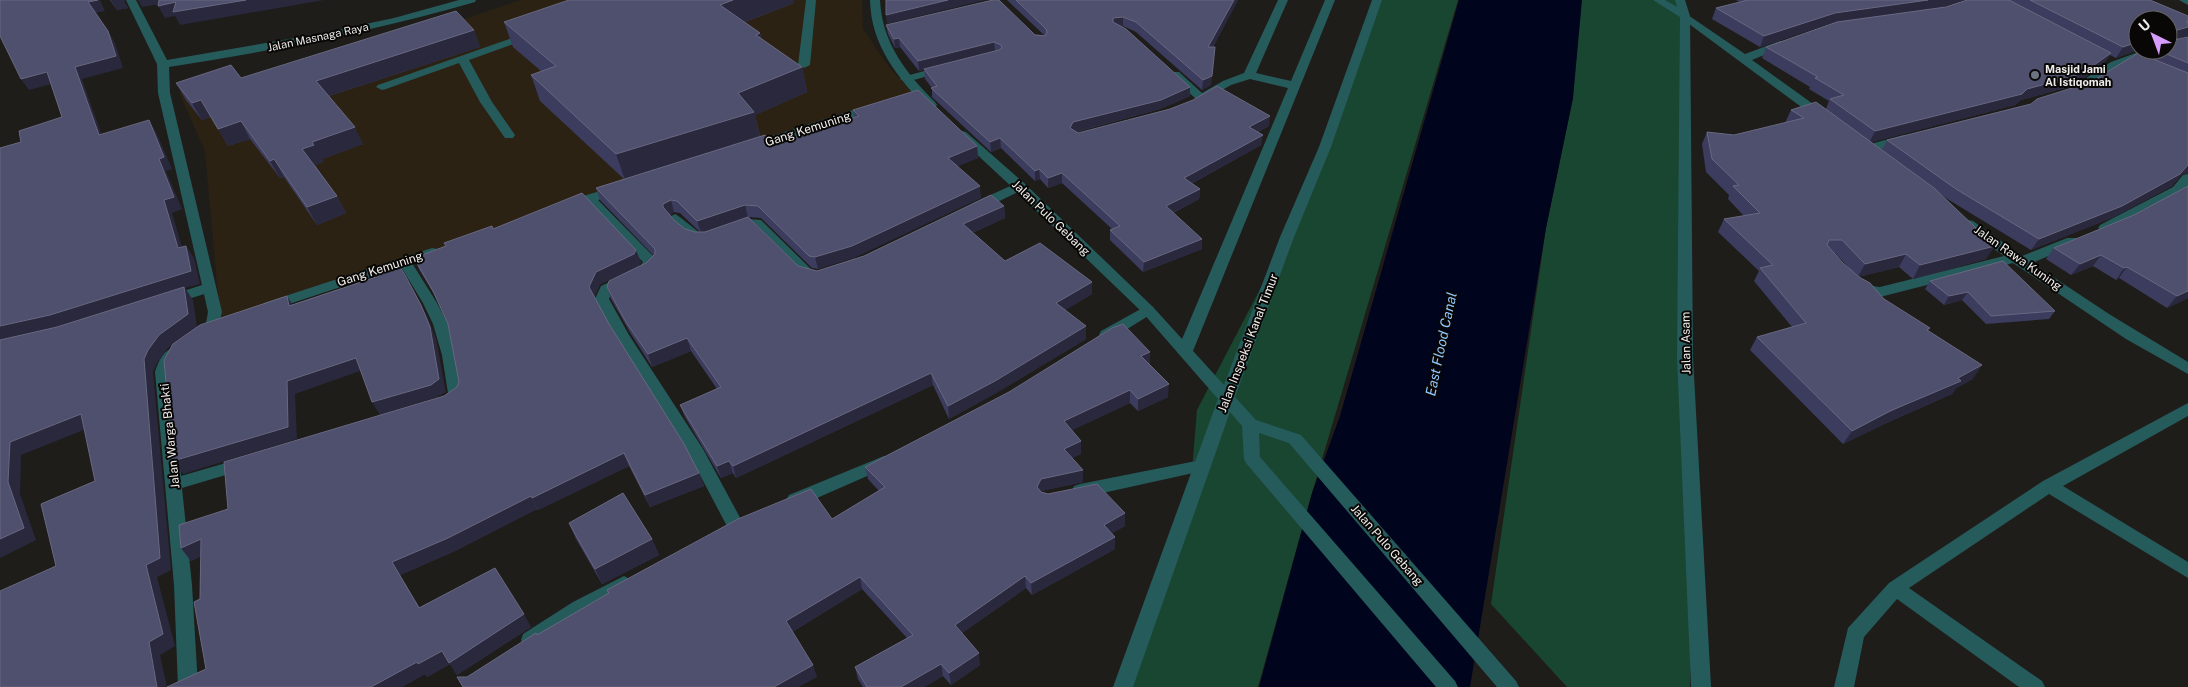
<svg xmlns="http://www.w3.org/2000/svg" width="2188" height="687" viewBox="0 0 2188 687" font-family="'Public Sans',sans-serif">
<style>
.industrial{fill:#2c2213}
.green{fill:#194631}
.water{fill:#00041c}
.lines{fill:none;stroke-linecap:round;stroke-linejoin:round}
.service{fill:#265b5c;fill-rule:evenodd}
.minor{fill:#265b5c;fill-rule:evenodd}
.tertiary{fill:#265b5c;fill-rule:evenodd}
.wall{fill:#3c3c5f;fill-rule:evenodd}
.shaded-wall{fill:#29283d}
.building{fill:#4f4f6e;stroke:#686881}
.worship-dot{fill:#6b7280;stroke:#080706;stroke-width:2}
.labels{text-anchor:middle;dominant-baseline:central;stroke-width:4;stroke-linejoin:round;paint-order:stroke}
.far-street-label{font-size:11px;fill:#eeedeb;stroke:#080706}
.far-poi-label{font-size:11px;font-weight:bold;fill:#eeedeb;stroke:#080706;text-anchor:start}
.street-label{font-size:12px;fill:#eeedeb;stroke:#080706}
.water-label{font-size:14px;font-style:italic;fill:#91c8fe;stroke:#080706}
</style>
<rect width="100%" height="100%" fill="#1f1d1a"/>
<path class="industrial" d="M521,0H862L863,29L889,67L916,96L609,194L221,327L205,151L179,92L377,48Z"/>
<path class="green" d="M1376,0H1458L1312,493L1258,687H1124L1191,482L1197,410L1292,228Z
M1580,0H1680L1691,511L1690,687H1567L1491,604L1546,228L1573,98Z"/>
<path class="water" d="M1459,0H1582L1573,98L1546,228L1470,687H1259L1312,493L1340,416Z"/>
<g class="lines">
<path class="service" d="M806,0H816L810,65L804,68L798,65Z
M529,32L534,35L533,37L469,60L492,102L515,135L513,138H505L480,102L459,63L386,89L382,90L376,87L378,85Z
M943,66L949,69L947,71L906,82L900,79L902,77Z"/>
<path class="minor" d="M126,0H136L167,60L318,34L394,18L459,0H476L475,2C374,31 272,51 169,67L170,93L222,312L218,328L201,339L196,338L194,334L206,323L208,312L204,294L170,305L165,303L163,300L165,297L202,285L158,93L157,64Z
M1278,0H1288L1256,73L1291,81L1325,0H1335L1193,351L1190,355H1180L1177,351L1288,88L1250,79L1231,85L1201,102L1197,100L1169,74L1171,72H1179L1202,93L1223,81L1244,73Z
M2179,0H2188V5Z
M1685,13L1745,54L1780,41H1788L1789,43L1788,45L1752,60L1827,114L1829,117L1827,120H1819L1681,18L1680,16L1681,14Z
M2144,50H2161L2159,52C2146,57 2129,60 2117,68C2102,77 2089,90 2072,94L2066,91L2111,62Z
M872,104L876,105L878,108L876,111L755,150H747L745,147L747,144Z
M1904,135L1908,136L1910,139L1908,142L1867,153L1861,149L1863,146Z
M2188,174V186L2183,193L2110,231L2105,232L2098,228L2100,225L2173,187L2183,175Z
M1019,182L1025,186L1024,189L983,209L978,210L971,206L973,203Z
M617,186L622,187L623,190L622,193L598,200L655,258L657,265L649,274L612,292L609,299L629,335L703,449L744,525L741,530L735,532L729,530L690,456L615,336L595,299L601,286L639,268L643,262L586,204L568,209L561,205L563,202Z
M675,214C678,215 705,237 708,240L706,243C691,247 677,229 668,218Z
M749,219L761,220L812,270L822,273L824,276L822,279L817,281L802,277L752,227L737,231L730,227L732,224Z
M1968,220L1973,221L2022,256L2067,238H2077L2079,241L2077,244L2032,263L2109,314L2188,362V374L2126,339L2013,263L1880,297L1863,294L1852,286L1854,283C1863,280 1871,287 1880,287L2004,256L1963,227L1961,224L1963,221Z
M432,248L437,249L439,252L437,255L412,263L437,303L448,324L457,355L464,395C459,403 451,409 441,406L439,402L448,393L442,355L433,324L423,303L401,267L274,309H264L262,306L264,303Z
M1148,305L1153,307L1155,310L1153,313L1111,339H1101L1099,335L1101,331Z
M176,347L181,348L184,352L173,363L171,372L181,476L243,458L249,460L251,464L249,468L182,488L192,585L198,687H178L174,585L155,372C159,360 163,350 176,347Z
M2188,403V416L2063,486L2188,562V578L2049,494L1909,588L2042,681L2045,687H2019L1897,599L1864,637L1854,687H1834L1848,628L1889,583L2043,481Z
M884,456L890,458L892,462L890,466L801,505L795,507L789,505L786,500L789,495Z
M1201,460L1207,462L1209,466L1207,470L1080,498L1074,496L1072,491L1074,486L1080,484Z
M624,576L630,579L633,584L630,589L587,614L537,646L530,648L523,646L521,640L523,634L573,602Z"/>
<path class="tertiary" d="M870,0H880C882,43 906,73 935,102L937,105L935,108H927C897,77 871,45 870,0Z
M1372,0H1382L1331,147L1294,237L1235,397L1256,420L1301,435L1516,681L1519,687H1497L1289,443L1259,433L1260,457L1455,681L1458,687H1436L1246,463L1244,459L1242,426L1230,412L1133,687H1113L1218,399L1143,313L1014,189L956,135L962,131L966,132L1024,183L1153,307L1224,385L1280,237L1319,147Z
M1653,0H1665L1677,7L1675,0H1685L1690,16L1693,357L1711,687H1691L1677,357L1680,17Z"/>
</g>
<path class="wall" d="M110,0H125L124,1L128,8L117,10Z
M1007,0H1238L1213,47L1211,85L1202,90L1136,32L1123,26H1121L1190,87V96L1160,109L1076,132L1078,133L1269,126L1258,132L1261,145L1191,184L1200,189L1199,199L1173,213L1202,249L1143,272L1110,240V230L1112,229L1062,183L1048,188L1040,179L1035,181L1001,148L991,152L932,97V88L925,79L924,69L995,51L919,71L900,47L895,48L888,34L886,25L1044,35Z
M1736,0H1964L1939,8L1946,7L1967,0H2150L2188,16V35L2187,36L2174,40L2188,37V173L2182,174L2172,186L2114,217L2031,250L1949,200L1940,194L1986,259L1913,279L1899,267L1858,277L1884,299L1929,331L1973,379L1956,388L1952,394L1882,425L1843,444L1750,350L1757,337L1792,327L1754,281L1759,271L1718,232L1724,219L1744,216L1728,199L1729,195L1706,172L1702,144L1707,132L1734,135L1785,123L1791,110L1826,109L1829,101L1809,89L1810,87L1762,58L1766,47L1836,22L1831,23L1760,47L1712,19L1716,8L1740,2ZM2168,20V50H2152L2147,57L2091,82L2031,104L1887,140L1882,150L1871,142L2015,105L2021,100L2065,88L2080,81L2103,64L2110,55L2116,58L2138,50ZM1834,253H1835L1854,273L1843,263Z
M794,3L745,22L760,33L762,39L802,67L807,92L755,115L760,136L773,145L855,118L853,110L977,146L978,158L957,166L981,198L818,269L812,268L761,218L749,217L798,266L817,271L864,256L1004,206L1005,218L972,233L1005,261L1092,294L1065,310L1086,326V339L996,393L949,419L933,385L736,478L733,473L721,478L685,417L680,405L717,389L691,351L652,367L631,334L611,299L607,287L646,263L653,255L600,200L596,188L624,179L540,101L531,75L541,71L513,47L504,22ZM674,212L680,213L700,232H695L685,229L675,221L670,215Z
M474,30L480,47L329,96L363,144L322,159L323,162L315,165L337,196L346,213L317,225L284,177L280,178L250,139L228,146L211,117L202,120L186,100L176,83L241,78Z
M2188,186V298L2167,308L2119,278L2116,280L2093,266L2071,275L2046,259L2054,248L2134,215Z
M493,229L641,262L638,267L600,284L594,298L609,324L699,473L704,486L650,507L629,466L538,510L537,509L455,551L400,575L420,608L531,627L457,675L450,664L427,677L425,674L402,687H167L206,669L200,599L201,556L191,561L181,548L228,509L444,396L457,387L459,382L448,324L437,299L420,271L414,258Z
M1930,281L2055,311L2049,319L1986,324L1962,300L1944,305L1925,289Z
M1149,365L1168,397L1138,411L1130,403L1072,430L1081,441V454L1072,458L1083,482L1041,491V492L1125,513V526L1112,533L1115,537V549L1032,595L1026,588L962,633L980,665L951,685L943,676L924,687H863L858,679L855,667L907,638L862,589L792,632L817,677H467L537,635L832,519L879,491L868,479L865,467Z
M569,523L652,539L659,555L602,584L576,539Z"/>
<path class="shaded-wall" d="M100,0L105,11L95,13L88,2Z
M111,0H125L124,1L128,8L117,10Z
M138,0H167L168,3L142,7Z
M246,0H324L180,25L175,16L165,18L158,6L176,2Z
M733,0H794V3L726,29L720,5Z
M948,0H986L887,24L886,15Z
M1234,0H1238L1208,56V47Z
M1928,0H1964L1939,8L1831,23L1760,47L1764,36L1835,13Z
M1123,17V26L1113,27V18Z
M2186,22H2188V35L2187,36L2169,41L2174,31Z
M474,30L480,47L325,97L316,81Z
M108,31L115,43L123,68L82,79L106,147L99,135L75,67Z
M760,33L766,58L756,35Z
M899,38L900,47L895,48L894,39Z
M994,42L995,51L919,71L918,61Z
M2138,42V50L2116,58L2123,47Z
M2111,53L2103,64L2080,81L2065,88L2021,100L2015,105L1869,143L1875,131Z
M1214,57L1211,85L1202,90L1203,80Z
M802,67L807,92L755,115L760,138L625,180L616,154L738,93Z
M47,72L55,83L29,90L21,79Z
M1190,87V96L1160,109L1074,132L1070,128L1073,122Z
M201,100L211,117L202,120L192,103Z
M1270,116L1269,126L1248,137L1249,127Z
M149,120L156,132L172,169L166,171L182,209L172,213L186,261L178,248L164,200L159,159Z
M241,121L250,139L228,146L218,129Z
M355,127L363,144L322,159L323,162L312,167L302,149L312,142Z
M1263,135L1261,145L1183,188L1184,178Z
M1000,138L1001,148L991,152L990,142Z
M977,146L978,158L949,170L948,158Z
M274,159L284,177L280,178L270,161Z
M2188,165V173L2182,174L2172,186L2114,217L2031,250L2039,239Z
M1039,169L1040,179L1035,181V171Z
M1062,173V183L1048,188V178Z
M980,186L981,198L854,258L818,269L815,257Z
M1200,189L1199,199L1166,216V206Z
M337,196L346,213L317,225L307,207Z
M671,200L674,212L667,216L663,207V204Z
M745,205L748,217L701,233L697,221Z
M1004,206L1005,218L964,236L963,224Z
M1202,239V249L1143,272L1144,262Z
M186,246L194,258L200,284L185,288L193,300L197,327L168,348L157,363L153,372L171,570L157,577L175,646L160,655L167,687H157L60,327L0,341V326Z
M1995,246L1986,259L1913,279L1920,265Z
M636,250L641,262L638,267L600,284L593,300L589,287L596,272Z
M1906,254L1899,267L1858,277L1865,264Z
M2101,255L2093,266L2071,275L2080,264Z
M2127,267L2119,278L2116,280L2124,268Z
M1092,282V294L1056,315V303Z
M2188,291V298L2167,308L2177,296Z
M1968,292L1962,300L1944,305L1949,296Z
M287,296L295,309L289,306Z
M421,305L428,318L436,339L446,392L437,397L380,415L372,402Z
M1086,326V339L996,393L949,419L948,406Z
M687,338L691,351L652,367L648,354Z
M1150,352V365L1141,356Z
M356,358L363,370L295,394L297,439L183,474L173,461L287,381Z
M1982,365L1973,379L1956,388L1952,394L1882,425L1843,444L1852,431L1958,378Z
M931,373L933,385L736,478L733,466Z
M1169,384L1168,397L1138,411V399Z
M1130,390V403L1064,434V421Z
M81,414L91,427L21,455L20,494L36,540L0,558V539L8,482L10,442Z
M1081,441V454L1064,462V449Z
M624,453L629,466L538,510L532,498Z
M729,461L733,473L721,478L717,466Z
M1083,470V482L1041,491L1037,499V487L1041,479Z
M699,473L704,486L650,507L645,495Z
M531,496L537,509L455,551L400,575L427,621L392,562Z
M1125,513V526L1104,538V525Z
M1115,537V549L1032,595L1031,583Z
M201,539L211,552L191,561L181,548Z
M652,539L659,555L602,584L595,569Z
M1025,576L1026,588L956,637L955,625Z
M860,577L862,589L790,633L786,621Z
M524,614L531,627L457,675L450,664L427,677L425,674L402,687H371L417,662Z
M979,653L980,665L951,685L949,673Z
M941,664L943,676L924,687H901Z
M813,665L817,677L799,687H774Z"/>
<path class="building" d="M0,0H98L88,2L108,31L116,56L75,67L99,135L149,120L164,157L159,159L174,197L164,200L178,248L186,246L191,271L50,315L0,326V148L21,142L19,131L62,117L47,72L21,79L0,36Z
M159,0H246L173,12L176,2L158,6Z
M569,0H733L720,5L760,33L756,35L802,67L738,93L754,112L616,154L531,75L556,66L504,22Z
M886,0H948L886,15Z
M993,0H999L1035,35L1045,36L1047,32L1046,29L1016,0H1234L1208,47H1215L1212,76L1203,80L1136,22L1123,17L1113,18V22L1126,29L1190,87L1161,100L1073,122L1070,128L1078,133L1170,109L1193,100L1217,86L1270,116L1249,127L1263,135L1184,178L1200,189L1166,206L1202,239L1144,262L1110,230L1120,226L1062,173L1048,178L1039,169L1035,171L1000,138L990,142L931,88L937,86L924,69L999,50L1002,48L1001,45L994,42L918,61L899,38L894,39L886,25Z
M1748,0H1928L1835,13L1764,36L1716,8Z
M1967,0H2009L2111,53L2087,70L2072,77L2027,89L2022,94L1875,131L1830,99L1844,95L1815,78L1818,77L1766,47L1837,22L1946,7Z
M2030,0H2150L2188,16V22H2186L2188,23V27L2174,31V40L2188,37V63L2157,50H2168V42L2169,41L2170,38H2168V20H2138V42L2123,47Z
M456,11L474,30L316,81L355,127L312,142L314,145L302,149L337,196L307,207L274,159L270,161L241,121L218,129L201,100L192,103L176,83L231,65L241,78Z
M2138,53L2188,73V165L2180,174L2122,206L2039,239L1956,189L1887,140L2031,104L2037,99L2091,82Z
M918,90L977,146L948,158L980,186L852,246L815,257L809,256L758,206L745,205L697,221L677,201L671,200L663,204V207L675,221L685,229L695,232H705L748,217L798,266L817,271L864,256L991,195L1004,206L963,224L1005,261L1040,243L1092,282L1056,303L1086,326L995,381L948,406L931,373L733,466L729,461L717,466L680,405L721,387L687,338L648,354L626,322L607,287L609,281L646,263L655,254V249L596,188L765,135L773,145L859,116L853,110Z
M1816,102L1934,188L1995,246L1920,265L1906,254L1865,264L1842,240H1829L1827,245L1843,263L1859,277L1870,283L1884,299L1930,328L1927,330L1982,365L1958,378L1961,381L1890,411L1852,431L1757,337L1806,323L1760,268L1773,265L1724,219L1760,213L1733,186L1739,185L1712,159L1707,132L1734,135L1804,118L1791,110Z
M2188,186V291L2177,296L2127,267L2124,268L2101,255L2080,264L2054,248L2134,215Z
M582,193L636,250L634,254L596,272L589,287L609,324L684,444L699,473L645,495L624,453L532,498L531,496L448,538L392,562L419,608L495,568L524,614L449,663L442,651L418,664L417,662L371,687H167L206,669L194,602L200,599L201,539L181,548L179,525L228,509L224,462L444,396L457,387L459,382L448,324L433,291L414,258L446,246L444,243L492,226L493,229Z
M2003,261L2055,311L1991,316L1968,292L1949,296L1930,281Z
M398,264L405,275L421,305L430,327L439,379L431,385L372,402L356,358L287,381L288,427L173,461L164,360L173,344L200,325L287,296L289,306L379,276L376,272Z
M184,287L188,314L159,335L148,350L144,359L160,558L146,565L163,634L149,642L157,687H0V591L56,566L41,504L95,481L81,414L10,442L8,482L24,528L0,539V340L57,327Z
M1123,324L1150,352L1141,356L1169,384L1138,399L1130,390L1064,421L1081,441L1064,449L1083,470L1041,479L1037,487L1041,492L1048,494L1097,484L1125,513L1104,525L1115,537L1031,583L1025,576L955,625L979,653L949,673L941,664L901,687H867L855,667L913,635L860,577L786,621L813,665L774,687H463L457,677H467L536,633L537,635L609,593L607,590L738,519L811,489L832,519L885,487L865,467L1009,392L1112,328Z
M623,493L652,539L595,569L569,523Z"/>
<circle class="worship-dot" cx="2035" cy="75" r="5"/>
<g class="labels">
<g class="far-street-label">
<text transform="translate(318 37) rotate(-12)">Jalan Masnaga Raya</text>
</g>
<g class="far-poi-label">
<text x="2045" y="69">Masjid Jami<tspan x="2045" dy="13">Al Istiqomah</tspan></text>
</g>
<g class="street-label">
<text transform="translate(808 129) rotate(-18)">Gang Kemuning</text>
<text transform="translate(1051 218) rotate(44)">Jalan Pulo Gebang</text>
<text transform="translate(2018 258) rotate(35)">Jalan Rawa Kuning</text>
<text transform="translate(380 269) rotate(-18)">Gang Kemuning</text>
<text transform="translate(1248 343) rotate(-69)">Jalan Inspeksi Kanal Timur</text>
<text transform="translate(1686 343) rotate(-91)">Jalan Asam</text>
<text transform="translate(170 436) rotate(-96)">Jalan Warga Bhakti</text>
<text transform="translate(1387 545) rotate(49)">Jalan Pulo Gebang</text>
</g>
<g class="water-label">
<text transform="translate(1441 344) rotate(-78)">East Flood Canal</text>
</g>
</g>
<g transform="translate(2153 35) rotate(318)"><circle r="24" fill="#080706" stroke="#646362"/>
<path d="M0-4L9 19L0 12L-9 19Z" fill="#d59cfb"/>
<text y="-8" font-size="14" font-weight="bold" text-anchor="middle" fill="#eeedeb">U</text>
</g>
</svg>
